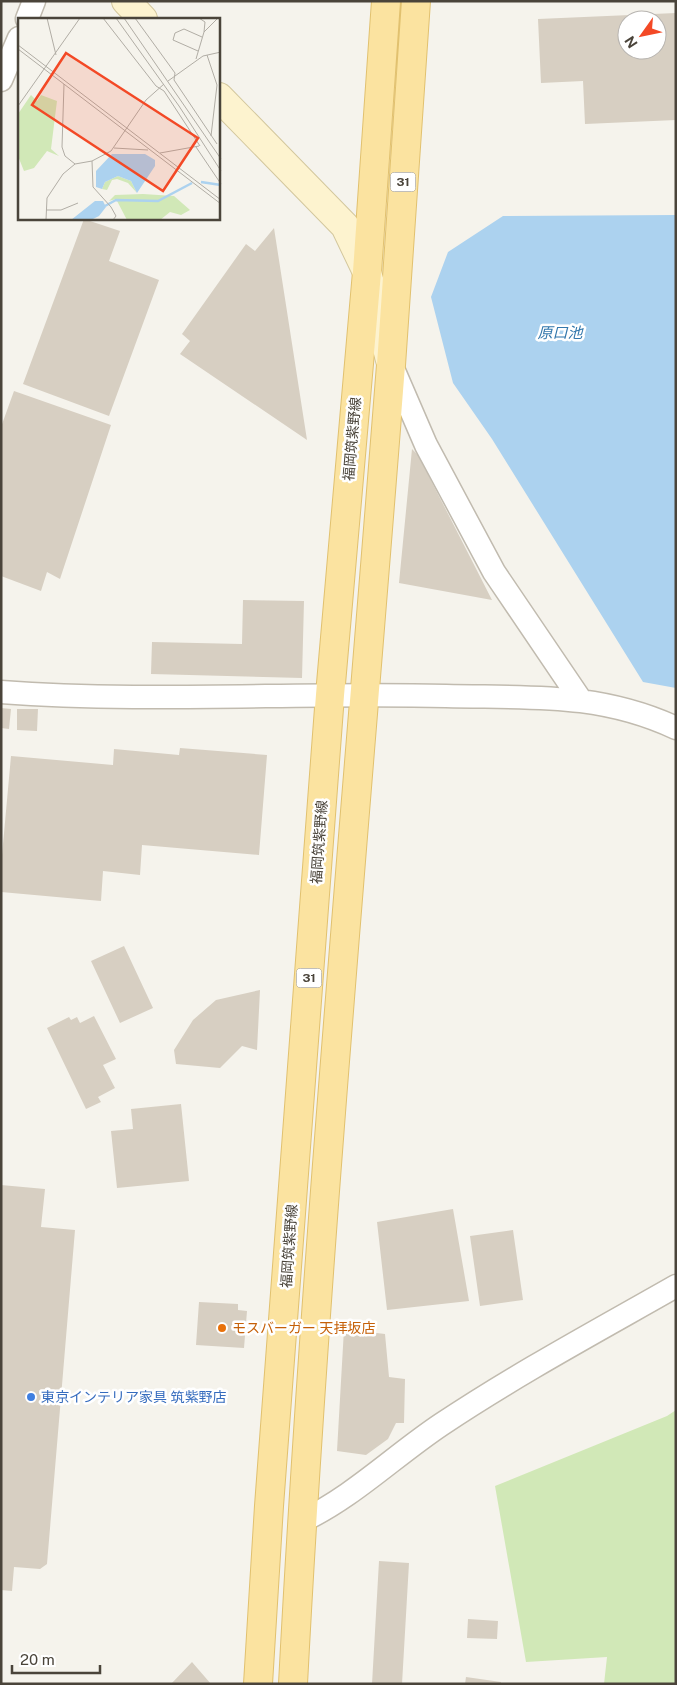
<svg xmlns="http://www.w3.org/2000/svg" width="677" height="1685" viewBox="0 0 677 1685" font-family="'Public Sans','Noto Sans JP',sans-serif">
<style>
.green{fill:#d1e8b7}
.water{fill:#acd2ef}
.building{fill:#d7cfc2;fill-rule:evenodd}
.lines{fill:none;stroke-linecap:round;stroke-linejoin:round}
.street-casing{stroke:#c1bbaf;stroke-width:25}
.secondary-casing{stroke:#d3c79d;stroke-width:30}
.primary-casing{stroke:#e1c16f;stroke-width:30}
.street{stroke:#fff;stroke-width:22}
.secondary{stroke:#fdf3cf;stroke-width:28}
.primary{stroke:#fbe3a0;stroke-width:28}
.food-dot{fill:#e8710a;stroke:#fff;stroke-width:2}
.shop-dot{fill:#3f7fe0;stroke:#fff;stroke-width:2}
.labels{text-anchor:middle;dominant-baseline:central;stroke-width:5;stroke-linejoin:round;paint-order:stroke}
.shield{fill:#fff;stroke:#807c75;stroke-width:1}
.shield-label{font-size:12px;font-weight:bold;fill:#4a443a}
.street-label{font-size:14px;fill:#4a443a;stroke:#fff}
.food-label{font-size:14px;fill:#c56008;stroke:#fff;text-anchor:start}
.shop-label{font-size:14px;fill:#366cbe;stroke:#fff;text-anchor:start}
.water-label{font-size:15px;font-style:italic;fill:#3277ac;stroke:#fff}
.inset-river{fill:none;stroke:#acd2ef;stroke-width:2.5}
.inset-road{fill:none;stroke:#b1ada5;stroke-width:1}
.view{fill:#f34926;fill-opacity:0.15;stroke:#f34926;stroke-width:2.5}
.inset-edge{fill:none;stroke:#4a443a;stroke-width:2.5}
</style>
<rect width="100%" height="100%" fill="#f5f3ec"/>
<path class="green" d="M676,1410V1684H604L607,1657L526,1662L495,1486L667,1416Z"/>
<path class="water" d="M676,215V688L643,682L492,439L453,383L431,297L448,252L503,216Z"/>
<path class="building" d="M676,13V120L585,124L583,81L541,83L538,19ZM627,20H657V50H627Z
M84,219L120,231L109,261L159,280L109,416L23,384Z
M274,228L307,440L180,354L190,341L182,334L246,244L255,251Z
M14,391L111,425L60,579L47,572L41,591L1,576V427Z
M412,449L418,455L492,600L399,583Z
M243,600L304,601L302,678L151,674L152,642L242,644Z
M1,708L11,709L9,729L1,728Z
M17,709H38L37,731L17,730Z
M180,748L267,755L259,855L142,845L140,875L103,871L101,901L1,892V866L11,756L113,765L114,749L179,755Z
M124,946L153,1008L120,1023L91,961Z
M260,990L257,1050L242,1046L220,1068L176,1064L174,1050L193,1020L216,1000Z
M94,1016L116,1059L103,1065L115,1088L98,1097L101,1102L86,1109L47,1028L69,1017L71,1020L77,1017L80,1023Z
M181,1104L189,1181L117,1188L111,1131L133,1129L131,1109Z
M1,1185L45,1189L41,1227L75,1230L47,1564L40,1569L14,1567L12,1591L1,1590Z
M453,1209L469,1301L387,1310L377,1222Z
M513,1230L523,1300L480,1306L470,1236Z
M199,1302L238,1304V1310L247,1311L244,1348L196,1345Z
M344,1329L385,1334L389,1377L405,1379L404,1423H396L388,1439L366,1455L337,1451Z
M379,1561L409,1563L402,1684H372Z
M468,1619L498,1621L497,1639L467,1638Z
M192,1662L211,1684H171Z
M466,1677L501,1682V1684H465Z"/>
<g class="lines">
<g class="street-casing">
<path id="street" d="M27,19L34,1
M1,80L19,38
M391,364L426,445L494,572L580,699
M1,692C149,703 298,692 446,696C529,698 599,692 676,728
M302,1521C353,1497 394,1456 442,1424C517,1374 597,1331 676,1286"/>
</g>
<g class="secondary-casing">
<path id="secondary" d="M126,1L143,19
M219,97L345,226L367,272L390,360"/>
</g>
<g class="primary-casing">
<path id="primary" d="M258,1684L269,1506L330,695L367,272L386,1
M293,1684C316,1244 357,804 391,365C400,244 407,122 416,1"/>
</g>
<use href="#street" class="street"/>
<use href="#secondary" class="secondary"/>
<use href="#primary" class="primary"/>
</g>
<circle class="food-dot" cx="222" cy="1328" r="5"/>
<circle class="shop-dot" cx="31" cy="1397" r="5"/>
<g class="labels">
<g class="shield">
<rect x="390.5" y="172.5" width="25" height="19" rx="4"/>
<rect x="296.5" y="968.5" width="25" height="19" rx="4"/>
</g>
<g class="shield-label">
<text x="403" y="182">31</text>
<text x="309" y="978">31</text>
</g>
<g class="street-label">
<text transform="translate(352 439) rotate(-85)">福岡筑紫野線</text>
<text transform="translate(319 842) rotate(-86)">福岡筑紫野線</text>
<text transform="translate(289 1246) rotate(-86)">福岡筑紫野線</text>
</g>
<g class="food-label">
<text x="232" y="1328">モスバーガー 天拝坂店</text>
</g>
<g class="shop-label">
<text x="41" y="1397">東京インテリア家具 筑紫野店</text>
</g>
<g class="water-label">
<text x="560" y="332">原口池</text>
</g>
</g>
<g transform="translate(18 18)">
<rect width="202" height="202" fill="#f5f3ec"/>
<path d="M13,77L19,83L23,77L39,83L33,131L41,138L29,133L16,150L6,153L0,138V96ZM100,158L113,163L119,175L110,165L99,161L94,162L89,172L84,171L87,164ZM125,176L156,178L172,192L163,197L152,194L142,202H109L98,181L91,183L97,177Z" fill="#d1e8b7"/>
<path d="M94,136H127L137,142V148L119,175L113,163L100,158L87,164L84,171L78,169V153ZM77,183H85L88,189L81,198L73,202H53Z" fill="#acd2ef"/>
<path class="inset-river" d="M183,164L203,167M87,188L98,182L140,183L174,165"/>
<path class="inset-road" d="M29,0L38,37M85,0L138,68L146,73L182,128M98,0L161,88L203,153M106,0L203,141M117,0L157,55L156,62L199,126M181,0L187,4L186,14M0,27L203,182M0,31L203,186M180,33L155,22L157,15L166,11L184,19M189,37L199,67L193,118M178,41L186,14L200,0M150,63L185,38L203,34M46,66L44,129L47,138L57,146M0,88L62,0M178,129L203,166M96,130L130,132M142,135L181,128M74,143L75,169L93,189L98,198L95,202M28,192H43L60,185M28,202L29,180L45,156L57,146L74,143L93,133L128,82L146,66"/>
<path class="view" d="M48,35L180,120L145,173L14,87Z"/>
<rect width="202" height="202" class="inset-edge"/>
</g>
<rect width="677" height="1685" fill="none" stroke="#4a443a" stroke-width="5"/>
<g transform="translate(642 35) rotate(237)"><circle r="24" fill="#ffffff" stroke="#b7b4b0"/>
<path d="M0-4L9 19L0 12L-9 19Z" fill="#f34926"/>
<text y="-8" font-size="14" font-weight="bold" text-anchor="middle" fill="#4a443a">N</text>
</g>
<path d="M12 1665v8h88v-8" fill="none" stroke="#4a443a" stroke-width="2.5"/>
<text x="20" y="1665" font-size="15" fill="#4a443a" stroke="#ffffff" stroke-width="4" paint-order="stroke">20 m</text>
</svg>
